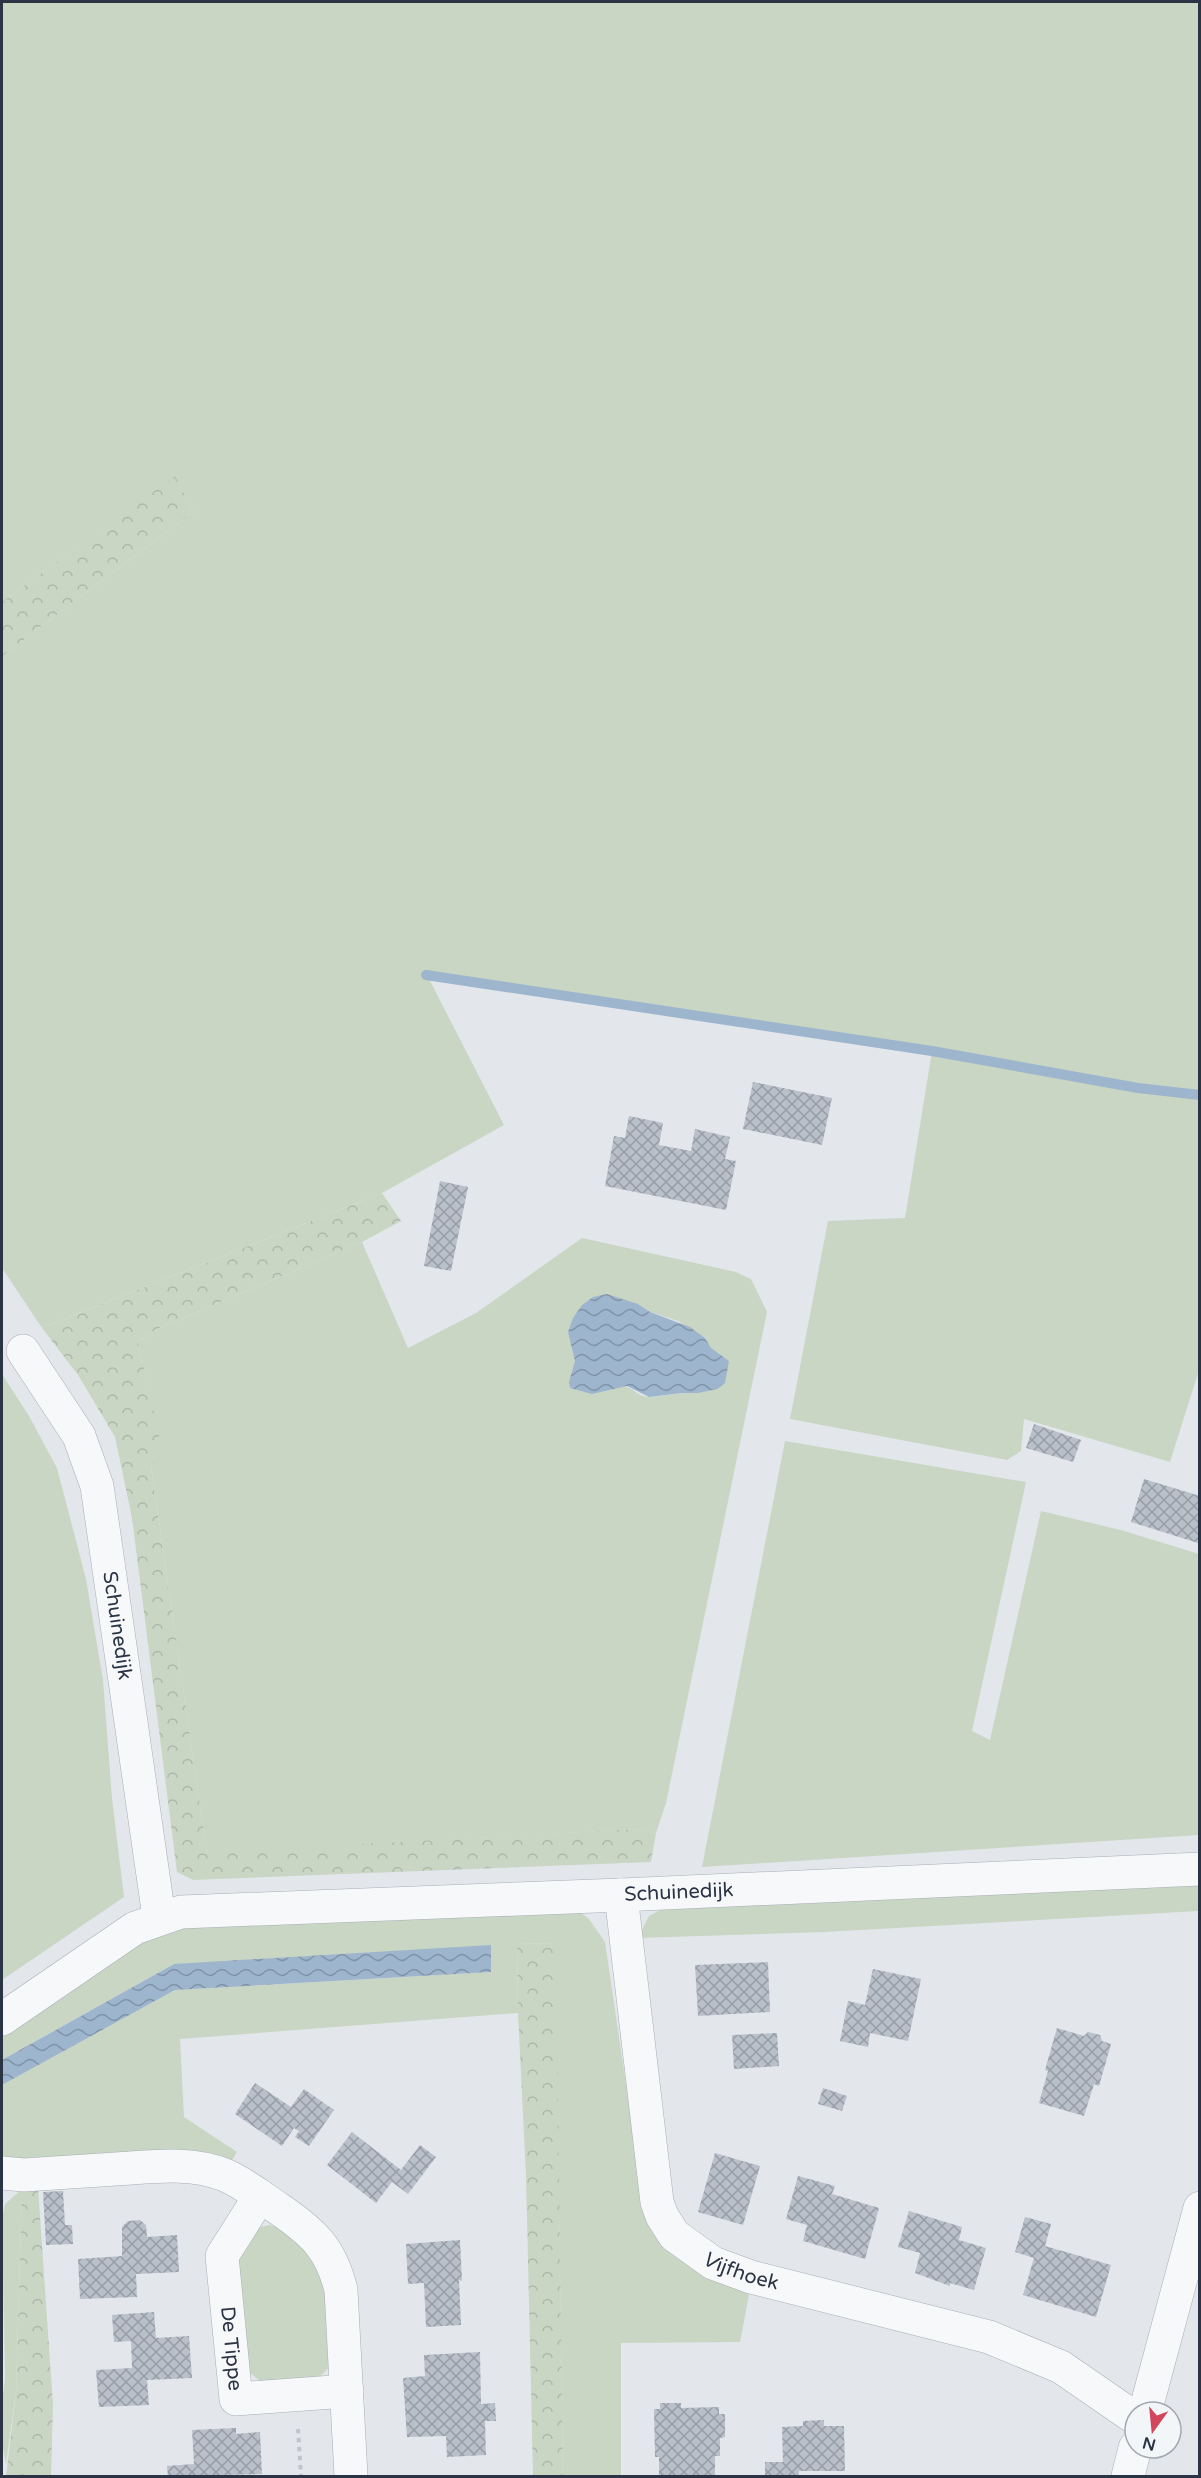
<svg xmlns="http://www.w3.org/2000/svg" width="1201" height="2478" viewBox="0 0 1201 2478" font-family="'Varela Round',sans-serif">
<style>
.green{fill:#c9d6c4;fill-rule:evenodd}
.forest{fill:url(#forest-crowns)}
.water{fill:url(#water-waves)}
.lines{fill:none;stroke-linecap:round;stroke-linejoin:round}
.stream{stroke:#9db5cd;stroke-width:10}
.building{fill:url(#building-cross-hatch)}
.street-casing{stroke:#a8aeb7;stroke-width:34}
.path{stroke:#c1c5cb;stroke-width:4;stroke-dasharray:4.5 4.5;stroke-linecap:butt}
.street{stroke:#f6f8fa;stroke-width:33}
.labels{text-anchor:middle;dominant-baseline:central;stroke-width:6;stroke-linejoin:round;paint-order:stroke}
.street-label{font-size:20px;fill:#2a3445;stroke:#f3f6f9}
</style>
<defs>
<pattern id="forest-crowns" width="20" height="18" patternUnits="userSpaceOnUse" patternTransform="scale(1.5)"><rect width="20" height="18" fill="#c9d6c4"/><path d="M2 6a3 3 0 1 1 6 0M12 15a3 3 0 1 1 6 0" fill="none" stroke="#adb8aa"/></pattern>
<pattern id="water-waves" width="16" height="10" patternUnits="userSpaceOnUse" patternTransform="scale(1.5)"><rect width="16" height="10" fill="#9db5cd"/><path d="M0 5q4-4 8 0t8 0" fill="none" stroke="#8094a8"/></pattern>
<pattern id="building-cross-hatch" width="8" height="8" patternUnits="userSpaceOnUse" patternTransform="scale(1.5)"><rect width="8" height="8" fill="#bac0ca"/><path d="M0 0l8 8M0 8l8-8" fill="none" stroke="#979da6"/></pattern>
</defs>
<rect width="100%" height="100%" fill="#e3e7ec"/>
<path class="green" d="M2,2H1199L1200,1367L1170,1462L1024,1419L1021,1451L1007,1460L790,1419L828,1221L905,1218L932,1051L427,975L504,1125L382,1193L42,1328L2,1268V656L193,512L175,477L2,602Z
M582,1238L736,1272L751,1279L767,1312L666,1803L656,1833L635,1829L207,1854L151,1467L162,1452L138,1342L155,1330L362,1242L408,1348L476,1313ZM638,1304L650,1312L678,1321L705,1338L710,1348L729,1361L698,1393C681,1392 666,1396 650,1397C632,1397 633,1379 611,1390L571,1376L575,1361Z
M2,1374L29,1416L57,1468L86,1579L103,1680L112,1798L124,1897L2,1980Z
M785,1441L1026,1482L972,1731L990,1740L1041,1511L1121,1530L1199,1554V1835L702,1867Z
M1199,1881V1911L825,1932L638,1938L649,1916L668,1906Z
M573,1907L589,1919L605,1942L644,2206L743,2287L749,2295L740,2342L621,2343V2476H563L555,1943L517,1944L518,2013L180,2039L184,2117L237,2152L229,2165L2,2159V2085L175,1990L491,1972L174,1964L2,2060V2032L162,1930L340,1918Z
M22,2189L16,2392L6,2464L2,2443V2401L5,2379L2,2218L5,2204Z
M270,2225L298,2235L327,2284L332,2364L318,2379L260,2381L248,2371L237,2260L260,2227Z"/>
<path class="forest" d="M175,476L193,512L2,656V602Z
M382,1193L401,1221L362,1242L155,1330L138,1342L163,1453L151,1467L207,1853L635,1829L656,1833L651,1862L193,1880L177,1872L132,1518L115,1437L78,1375L42,1328Z
M556,1943L563,2476H533L526,2176L518,2013L517,1944Z
M38,2187L53,2405L51,2476H6L16,2392L22,2189Z"/>
<path class="water" d="M607,1294L638,1304L650,1312L690,1327L705,1338L711,1348L729,1361L725,1383L717,1389L698,1393H682L649,1397L627,1386L592,1394L570,1388L569,1382L575,1361L568,1332L573,1318L582,1305L593,1297Z
M491,1945V1972L175,1990L2,2085V2060L174,1964Z"/>
<g class="lines">
<path class="stream" d="M426,975L932,1051L1138,1088L1200,1095"/>
</g>
<path class="building" d="M753,1082L832,1098L822,1145L743,1129Z
M629,1116L663,1123L659,1145L691,1151L695,1129L730,1137L725,1159L736,1161L726,1210L605,1186L614,1136L625,1138Z
M440,1181L468,1187L451,1271L424,1266Z
M1034,1424L1081,1440L1073,1462L1026,1448Z
M1144,1479L1200,1496L1198,1543L1131,1522Z
M768,1962L770,2012L698,2016L695,1965Z
M873,1969L921,1979L908,2041L870,2033L868,2047L840,2041L848,2001L865,2005Z
M1057,2028L1084,2036L1088,2032L1100,2035L1102,2041L1111,2044L1099,2086L1094,2084L1084,2116L1039,2103L1048,2071L1045,2070Z
M777,2033L779,2066L734,2069L732,2035Z
M255,2083L291,2107L304,2089L334,2110L309,2146L295,2137L299,2131L294,2128L282,2146L235,2114Z
M823,2088L847,2096L842,2111L818,2104Z
M352,2132L401,2170L420,2145L436,2157L408,2194L392,2182L376,2203L327,2165Z
M715,2153L760,2166L743,2225L698,2212Z
M798,2176L835,2186L832,2194L879,2208L865,2259L803,2241L807,2225L786,2219Z
M63,2191L65,2225H72L73,2244L46,2245L43,2192Z
M909,2211L962,2227L959,2240L986,2248L974,2290L950,2283V2286L915,2273L920,2253L898,2247Z
M1025,2217L1051,2224L1045,2246L1111,2265L1096,2317L1023,2295L1034,2258L1015,2252Z
M140,2220L146,2225L147,2237L177,2235L179,2272L136,2274L137,2297L80,2299L78,2259L122,2256V2227L128,2221Z
M460,2240L462,2281L459,2280L461,2325L426,2327L424,2283L408,2284L406,2244Z
M154,2312L156,2338L189,2336L192,2378L147,2380L149,2405L99,2407L96,2370L132,2368L131,2341L114,2342L112,2315Z
M480,2352L481,2404L495,2403L496,2421H485L486,2455L447,2457L446,2436L407,2437L403,2378L425,2376L424,2355Z
M660,2403H681V2408L719,2407V2414H725V2437L720,2438V2456H715V2476H659V2457H655L654,2409H660Z
M824,2420V2426H844L845,2471H799V2476H765V2462H783L782,2427L803,2426V2421Z
M236,2428V2434L260,2432L262,2474L168,2476L167,2466L194,2464L192,2430Z"/>
<g class="lines">
<g class="street-casing">
<g id="street">
<path id="s1" d="M23,1351L79,1436L97,1486L159,1917"/>
<path id="s2" d="M621,1895L657,2202L662,2216L674,2235L713,2263L751,2277L989,2337L1061,2367L1135,2418"/>
<path id="s3" d="M2,2019L135,1928L181,1912L621,1895L1200,1869"/>
<path d="M2,2173L24,2175C55,2173 85,2171 116,2169C152,2167 190,2161 225,2175C244,2183 262,2198 279,2209C314,2233 331,2249 341,2290L351,2476"/>
<path id="s4" d="M260,2196L222,2256L236,2399L347,2391"/>
<path d="M1145,2412L1200,2208"/>
<path d="M1128,2476L1135,2448"/>
</g>
</g>
<path class="path" d="M298,2429L301,2476"/>
<use href="#street" class="street"/>
</g>
<g class="labels">
<g class="street-label">
<text stroke="none"><textPath href="#s1" startOffset="296">Schuinedijk</textPath></text>
<text stroke="none"><textPath href="#s3" startOffset="708">Schuinedijk</textPath></text>
<text stroke="none"><textPath href="#s2" startOffset="424">Vijfhoek</textPath></text>
<text stroke="none"><textPath href="#s4" startOffset="164">De Tippe</textPath></text>
</g>
</g>
<rect width="1201" height="2478" fill="none" stroke="#2a3445" stroke-width="6"/>
<g transform="translate(1153 2430) rotate(195)"><circle r="28" fill="#f3f6f9" stroke="#a3a8b1" stroke-width="1.5"/>
<path d="M0-4.5L10 22L0 15L-10 22Z" fill="#d4455e"/>
<text y="-9" font-size="16" font-weight="bold" text-anchor="middle" fill="#2a3445">N</text>
</g>
</svg>
